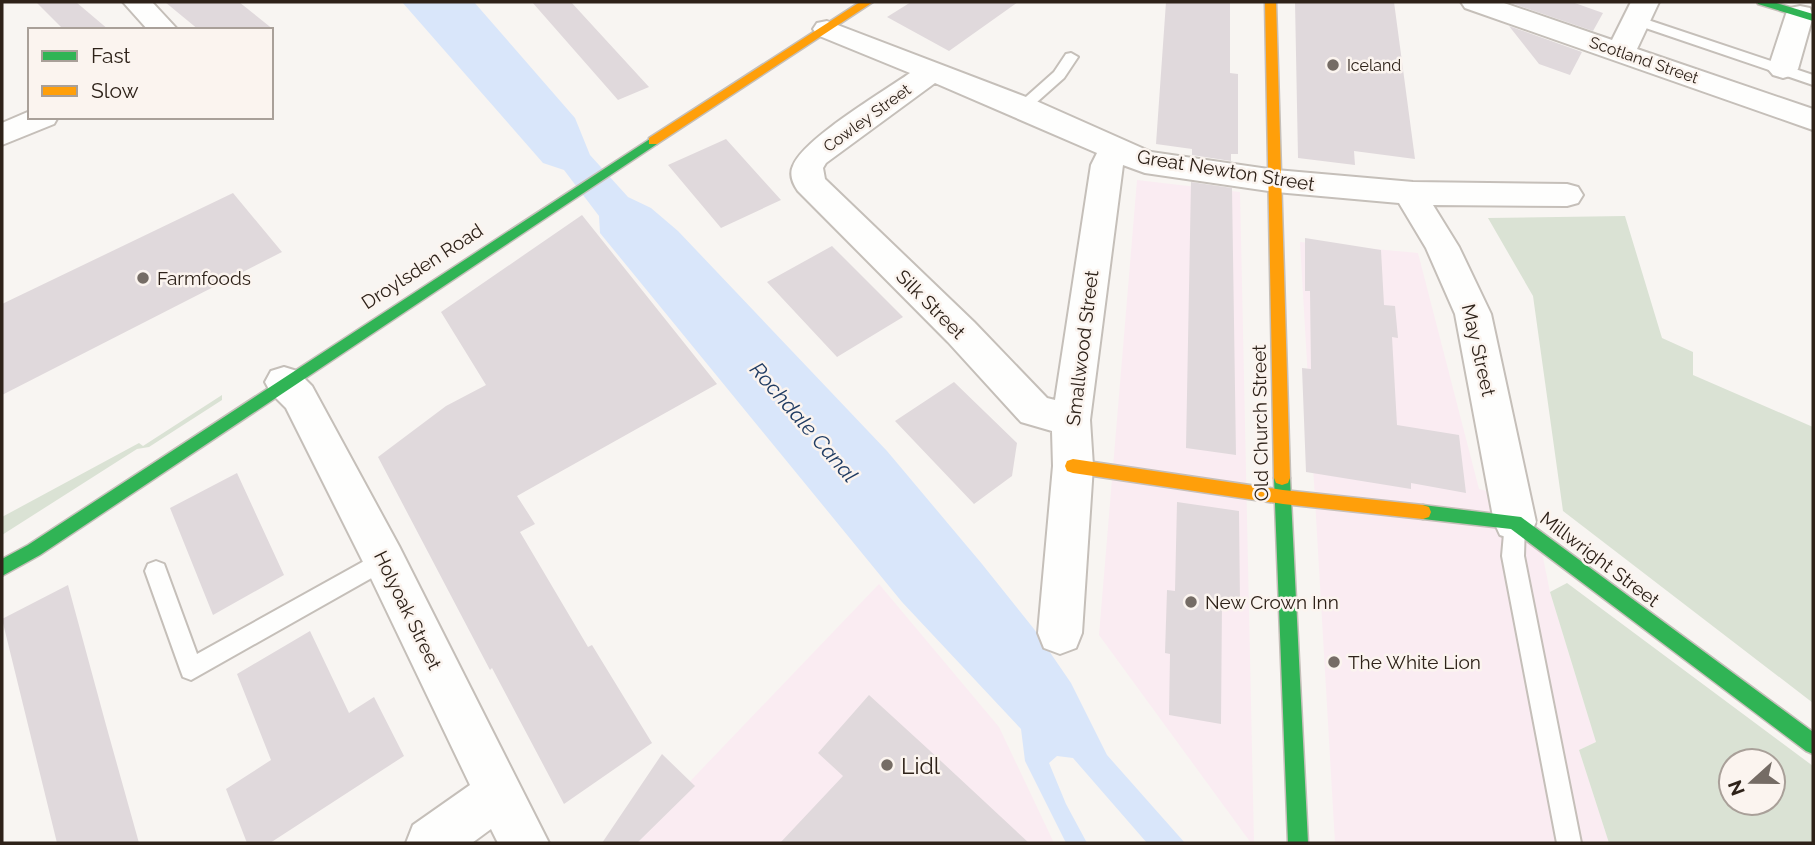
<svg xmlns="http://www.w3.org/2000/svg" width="1815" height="845" viewBox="0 0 1815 845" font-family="Raleway,sans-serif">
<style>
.commercial{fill:#faecf2}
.green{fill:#dae2d4;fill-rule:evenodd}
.water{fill:#d9e6fa}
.building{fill:#e0d9dc}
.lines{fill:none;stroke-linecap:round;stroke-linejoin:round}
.lane-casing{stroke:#c5bfb9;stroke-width:4}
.street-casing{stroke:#c5bfb9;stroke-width:4}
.fast-casing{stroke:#c5bfb9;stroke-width:3}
.slow-casing{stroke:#c5bfb9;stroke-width:3}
.lane{fill:#fefefd;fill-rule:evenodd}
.street{fill:#fefefd;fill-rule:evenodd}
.fast{fill:#30b455;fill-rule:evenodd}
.slow{fill:#ff9f0a;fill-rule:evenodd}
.poi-dot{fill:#756c65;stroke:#fbf4ef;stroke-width:2.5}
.labels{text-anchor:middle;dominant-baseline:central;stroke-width:5;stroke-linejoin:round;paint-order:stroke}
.far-street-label{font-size:16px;fill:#2e2219;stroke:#fbf4ef}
.far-poi-label{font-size:16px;fill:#2e2219;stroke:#fbf4ef;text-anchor:start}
.street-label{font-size:19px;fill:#2e2219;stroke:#fbf4ef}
.poi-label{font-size:19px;fill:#2e2219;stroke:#fbf4ef;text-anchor:start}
.water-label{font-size:21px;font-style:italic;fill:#203c63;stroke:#fbf4ef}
.near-poi-label{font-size:23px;fill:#2e2219;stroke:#fbf4ef;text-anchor:start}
</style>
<rect width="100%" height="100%" fill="#f8f5f2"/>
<path class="commercial" d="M1137,180L1240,192L1254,843H1251L1099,635Z
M1300,242L1418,253L1479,489L1532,503L1550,592L1596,742L1579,750L1609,843H1335Z
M879,584L999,727L1054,843H631Z"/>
<path class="green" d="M1625,216L1662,338L1693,352V375L1813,427V703L1563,511L1533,296L1488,218Z
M222,395V400L149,447L137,449L2,535V517L139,443L143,446Z
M1567,583L1813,766V843H1609L1579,750L1596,742L1550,592ZM1731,761H1773V803H1731Z"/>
<path class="water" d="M402,2H474L575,118L590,155L628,197L651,208L678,231L887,451L982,564L1034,629L1071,683L1107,755L1185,843H1147L1073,758L1057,756L1049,763L1066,804L1087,843H1066L1025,761L1021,729L902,602L600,233L599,216L564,170L543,163Z"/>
<path class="building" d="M36,2H76L109,30H64Z
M165,2H239L274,30H199Z
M532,2H571L649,87L618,100Z
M911,2H1018L949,51L887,17Z
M1166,2H1230V73L1238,74V154H1231V161L1192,155V149L1156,144Z
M1295,2H1394L1415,159L1354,151L1355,165L1298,158Z
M1508,2H1572L1603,13L1593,31Z
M1509,26L1582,52L1570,75L1539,64Z
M726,139L781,200L721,228L668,165Z
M1191,182L1232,188L1236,455L1186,448Z
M233,193L282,252L2,395V304Z
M582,215L717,384L517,496L535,524L520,532L588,647L592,645L652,743L564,804L492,668L490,670L378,457L446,406L486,385L441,312Z
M1305,238L1381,250L1384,305L1395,306L1398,338L1392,337L1397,425L1459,435L1466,493L1411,483V489L1306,472L1302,368L1311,369L1310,291H1305Z
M832,246L903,317L837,357L767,282Z
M954,382L1017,443L1012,476L974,504L895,421Z
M237,473L284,575L213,615L170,508Z
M1177,502L1239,511L1240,604L1222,601L1221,724L1169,715L1170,654L1165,653L1167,590L1175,591Z
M68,585L106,725L139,843H57L2,619Z
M310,631L349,713L374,697L404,756L270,843H247L226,789L271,760L237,674Z
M869,695L928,749L1029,843H780L843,776L818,753Z
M662,754L695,786L637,843H602Z"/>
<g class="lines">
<g class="lane-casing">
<path id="lane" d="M1636,16L1813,75V85L1631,23L1629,20Z
M1071,53L1078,57L1064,78L1028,110H1018L1015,107L1018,104L1054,72L1066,54Z
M1515,513L1522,516L1525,522L1524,556L1581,843H1557L1502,556L1505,522L1508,516Z
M384,550L391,553L395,560L391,567L191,680L183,677L180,669L145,571L148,564L156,561L164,564L197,654Z"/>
</g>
<g class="street-casing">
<path id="street" d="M123,2H152L178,30H148Z
M1461,2H1501L1612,40L1631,2H1659L1637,49L1813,109V130L1465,8Z
M1800,6L1810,8L1813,16L1798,69L1793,75L1783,78L1773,75L1768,69L1786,14L1790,8Z
M827,21L1034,100L1151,152L1276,170L1413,182L1567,184L1578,187L1583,195L1578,203L1567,206L1433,205L1459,247L1491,314L1536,522L1530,535L1515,540L1500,535L1494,522L1455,314L1426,248L1399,203L1276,192L1145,173L1123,165L1090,420L1093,466L1082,633L1076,648L1060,654L1044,648L1038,633L1053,466L1052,431L1021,422L948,342L798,191C793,184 789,174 793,166C803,139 883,92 910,73L817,35L813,29L817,23ZM935,83L1097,153L1091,165L1055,400L1047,398L974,322L825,179L823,168L826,163Z
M30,111V117H58L54,124L2,145V123Z
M284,367L297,371L312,386L399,546L549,843H498L491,829L472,843H406L413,825L470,785L369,574L286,408L271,393L265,382L271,371Z"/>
</g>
<g class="fast-casing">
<path id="fast" d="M1757,2H1773L1813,14V21L1758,4Z
M653,137L657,138V144L40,555L2,576V559L28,545Z
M1282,471L1288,473L1290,478L1308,843H1288L1274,478L1276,473Z
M1423,505L1521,517L1813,732V754L1806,751L1511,529L1423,519L1417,517L1415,512L1417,507Z"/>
</g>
<g class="slow-casing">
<path id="slow" d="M860,2H873L657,144H649V138Z
M1265,2H1276L1290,478L1288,483L1282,485L1276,483L1274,478Z
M1073,459L1283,490L1423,505L1429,507L1431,512L1429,517L1423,519L1283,504L1073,473L1067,471L1065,466L1067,461Z"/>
</g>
<use href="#lane" class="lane"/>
<use href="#street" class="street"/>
<use href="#fast" class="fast"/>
<use href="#slow" class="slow"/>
</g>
<g class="poi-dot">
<circle cx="1333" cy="65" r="7"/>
<circle cx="143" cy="278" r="7"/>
<circle cx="1191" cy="602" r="7"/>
<circle cx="1334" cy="662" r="7"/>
<circle cx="887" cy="765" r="7"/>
</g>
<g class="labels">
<g class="far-street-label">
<text transform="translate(1644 60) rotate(19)">Scotland Street</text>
<text transform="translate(867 118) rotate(-36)">Cowley Street</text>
</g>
<g class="far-poi-label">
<text x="1347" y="65">Iceland</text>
</g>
<g class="street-label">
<text transform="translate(1226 170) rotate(9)">Great Newton Street</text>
<text transform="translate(422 266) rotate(-33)">Droylsden Road</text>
<text transform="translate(931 304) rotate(45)">Silk Street</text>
<text transform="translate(1082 348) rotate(-83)">Smallwood Street</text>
<text transform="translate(1479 350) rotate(77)">May Street</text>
<text transform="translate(1260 423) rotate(-91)">Old Church Street</text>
<text transform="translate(1600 559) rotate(37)">Millwright Street</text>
<text transform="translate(408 610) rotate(64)">Holyoak Street</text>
</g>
<g class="poi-label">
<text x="157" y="278">Farmfoods</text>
<text x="1205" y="602">New Crown Inn</text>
<text x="1348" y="662">The White Lion</text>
</g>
<g class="water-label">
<text transform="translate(804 422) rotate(49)">Rochdale Canal</text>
</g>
<g class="near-poi-label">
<text x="901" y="765">Lidl</text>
</g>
</g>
<rect width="1815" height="845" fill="none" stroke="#2e2219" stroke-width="7"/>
<rect x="28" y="28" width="245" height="91" fill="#fbf4ef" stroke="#a9a099" stroke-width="2"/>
<rect x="42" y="51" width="35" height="10" fill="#30b455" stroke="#a9a099" stroke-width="2"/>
<text x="91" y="63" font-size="21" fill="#2e2219">Fast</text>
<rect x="42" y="86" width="35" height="10" fill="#ff9f0a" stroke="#a9a099" stroke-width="2"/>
<text x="91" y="98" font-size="21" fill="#2e2219">Slow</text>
<g transform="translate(1752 782) rotate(249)"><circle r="33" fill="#fbf4ef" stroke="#a9a099" stroke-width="2"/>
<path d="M0-5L12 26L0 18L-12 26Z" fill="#756c65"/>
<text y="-10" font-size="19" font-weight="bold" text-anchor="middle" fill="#2e2219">N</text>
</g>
</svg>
